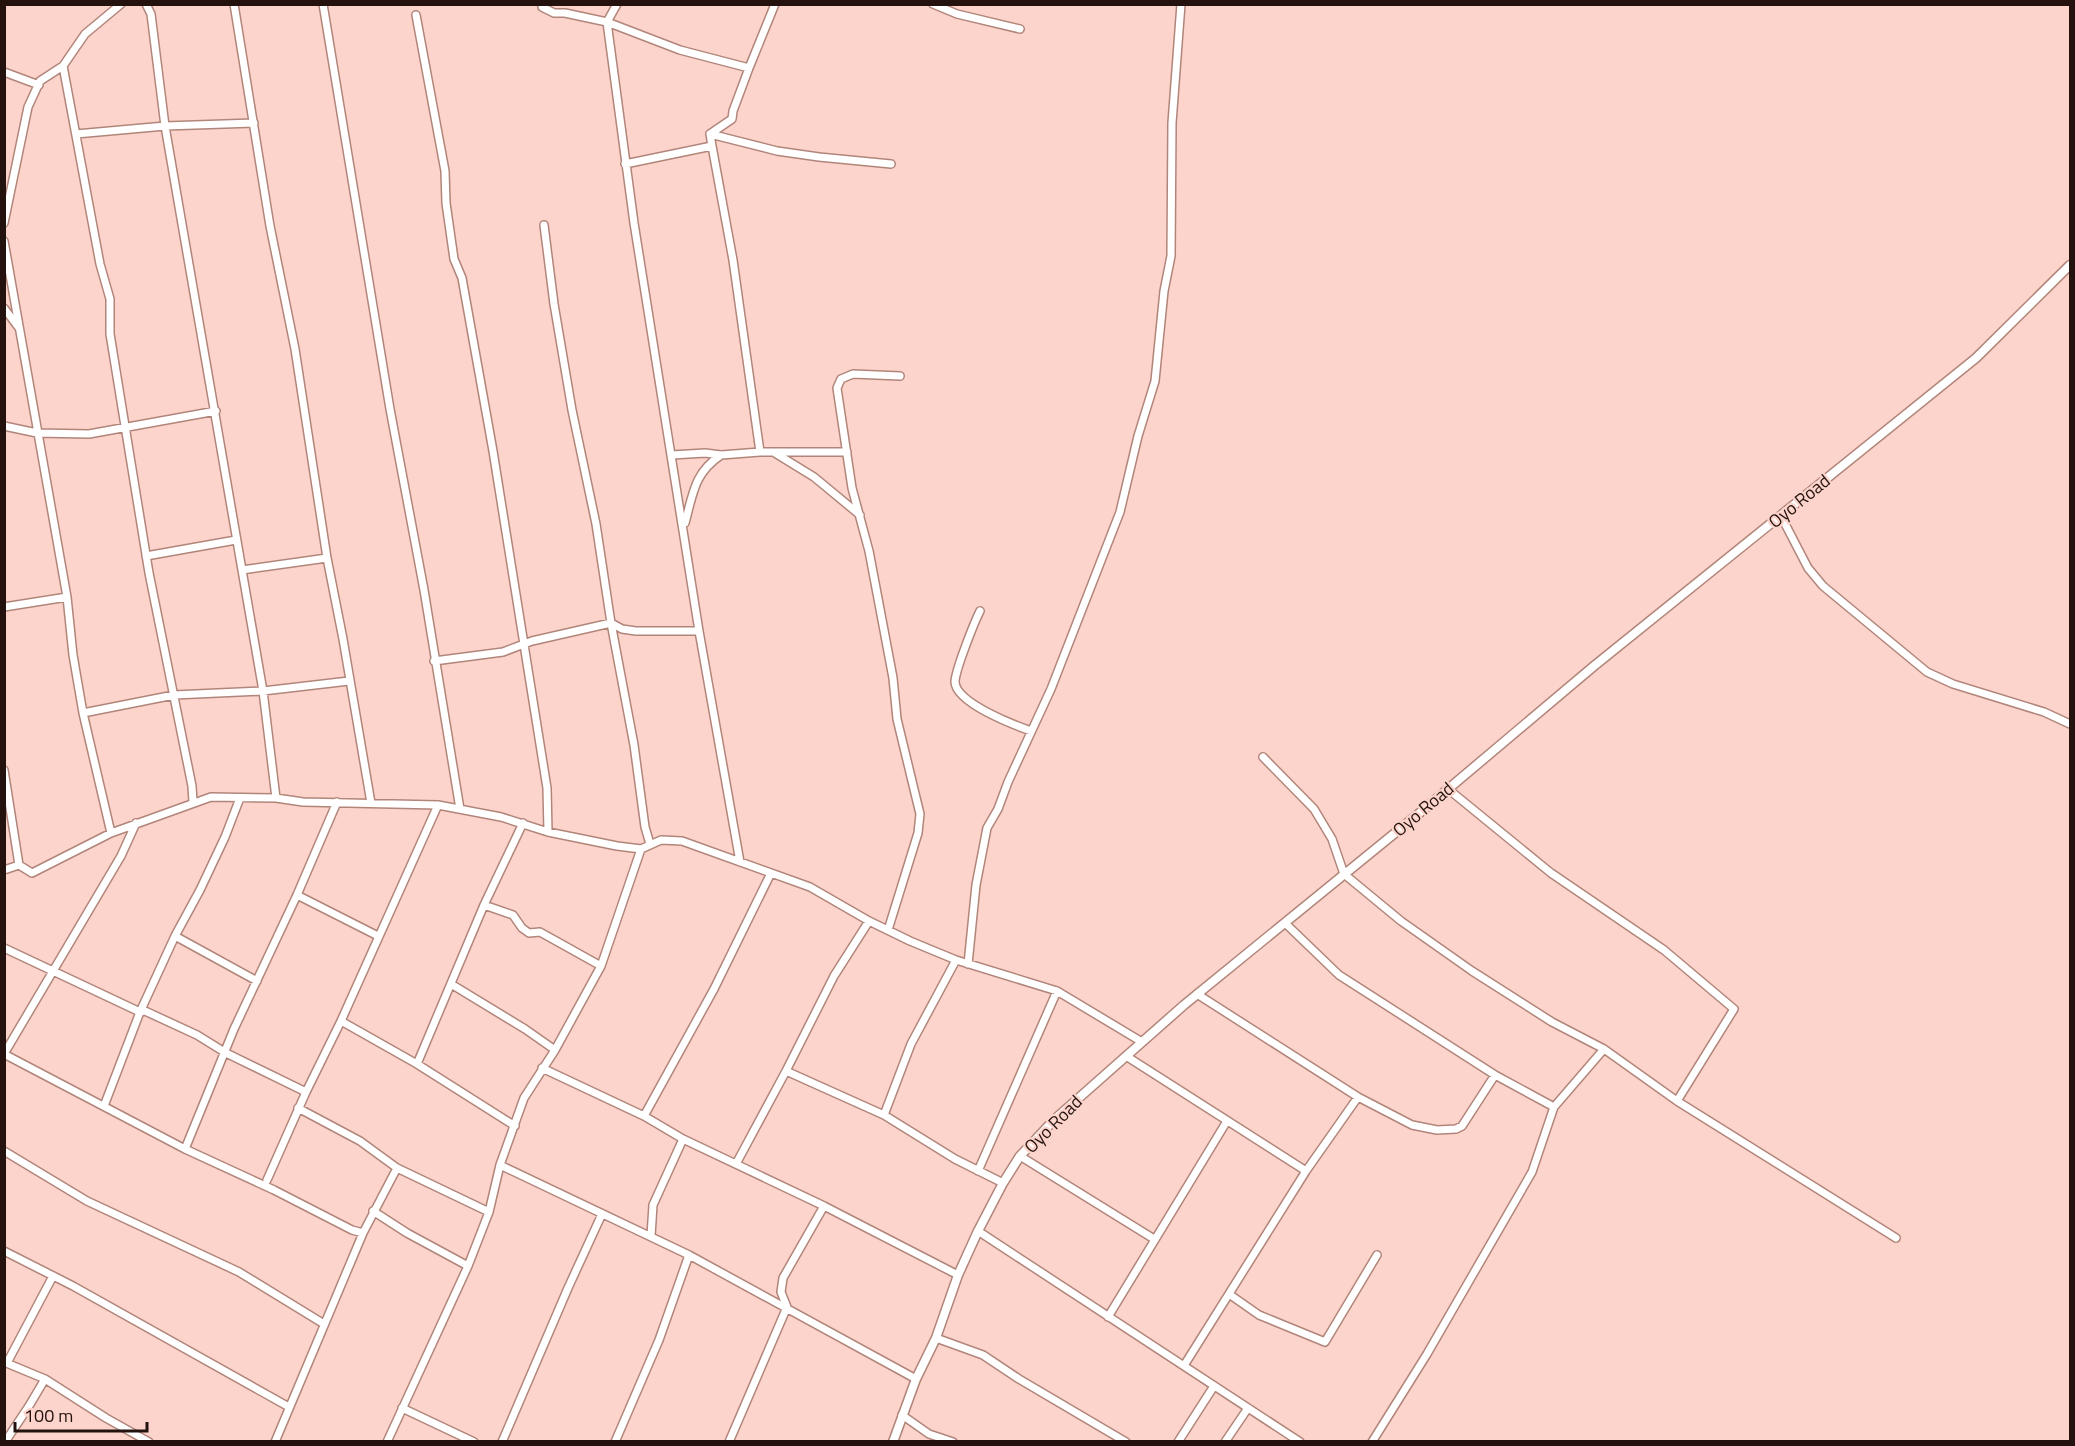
<svg xmlns="http://www.w3.org/2000/svg" width="2075" height="1446" viewBox="0 0 2075 1446" font-family="'Titillium Web',sans-serif">
<style>
.lines{fill:none;stroke-linecap:round;stroke-linejoin:round}
.minor-casing{stroke:#b2857a;stroke-width:10}
.tertiary-casing{stroke:#b2857a;stroke-width:11}
.minor{stroke:#fff;stroke-width:7}
.tertiary{stroke:#fff;stroke-width:8}
.labels{text-anchor:middle;dominant-baseline:central;stroke-width:4.5;stroke-linejoin:round;paint-order:stroke}
.street-label{font-size:18px;fill:#23120e;stroke:#fcd4cb}
</style>
<rect width="100%" height="100%" fill="#fcd4cb"/>
<g class="lines">
<g class="minor-casing">
<path id="minor" d="M146,4L151,14L165,126L263,691L276,798
M234,4L270,226L295,349L327,558L343,639L371,803
M323,4L390,409L424,590L460,809
M542,4V7L554,13H565L607,22L634,223L699,631L740,862
M617,4L607,22L680,50L749,68L775,4
M933,4L957,14L1020,29
M416,15L445,171L446,203L454,259L462,278L493,451L547,788L548,832
M63,66L100,264L110,299V334L149,573L192,786L193,802
M4,72L39,85
M76,134L165,126L254,123
M710,134L732,119L733,111L749,68
M712,146L733,260L760,452
M625,164L712,146L710,134L777,151L819,157L891,164
M4,223L28,107L40,81L63,66L85,34L121,4
M544,225L554,304L572,410L596,524L611,623L634,745L645,827L650,844
M4,241L67,597L73,655L83,713L111,833
M4,308L19,328
M4,426L37,433L89,434L216,411
M775,453L814,477L860,515
M672,455L705,453L721,455L760,452H847
M1781,516L1808,568L1823,586L1927,672L1953,684L2044,712L2070,724
M685,523C693,494 694,473 721,455
M146,556L236,540
M242,570L327,558
M4,607L67,597
M980,611C974,623 955,671 955,682C956,703 1014,725 1031,731
M434,661L503,652L532,641L611,623L622,629L636,631H699
M83,713L174,695L263,691L349,681
M1263,757L1314,809L1332,839L1344,874L1401,921L1472,971L1552,1022L1604,1049L1677,1101L1896,1238
M4,770L19,865
M1448,789L1551,873L1664,950L1734,1009L1677,1101
M4,870L19,865L32,873L111,833L211,797L276,798L303,802L438,805L501,817L548,832L617,846L641,849L661,840L682,841L810,887L869,921L910,941L956,960L1057,991L1142,1042
M297,895L378,936
M484,905L513,915L522,928L529,933L540,932L601,966
M1285,923L1339,975L1495,1075L1554,1107
M888,930L918,833L920,814L897,719L893,678L869,551L852,488L837,388L841,379L853,374L900,376
M175,936L257,981
M4,948L140,1012L145,1011L197,1035L226,1053L306,1092
M968,964L976,885L987,828L998,809L1008,782L1051,689L1120,512L1138,436L1155,381L1164,291L1171,256L1172,123L1181,4
M451,984L525,1029L555,1050
M1197,994L1358,1097L1412,1125L1437,1130L1456,1129L1462,1126L1495,1075
M341,1021L417,1064L515,1126
M4,1054L185,1149L274,1190L352,1230L363,1233
M4,1054L121,856L136,823
M1126,1056L1306,1171
M417,1064L484,905L523,823
M542,1068L644,1116L683,1139L824,1206L958,1275
M786,1071L884,1115L955,1159L1003,1183
M104,1106L140,1012L175,936L200,890L225,837L240,798
M298,1108L360,1141L397,1168L489,1212
M884,1115L911,1044L956,960
M644,1116L714,989L771,873
M185,1149L234,1029L297,895L337,802
M4,1151L87,1201L239,1272L324,1324
M1020,1156L1154,1239
M736,1164L786,1071L834,976L869,921
M500,1165L689,1255L916,1379
M978,1171L1057,991
M267,1180L306,1092L341,1021L438,805
M373,1211L407,1233L468,1266
M978,1231L1300,1442
M651,1236L653,1205L683,1139
M4,1251L73,1286L289,1407
M1229,1294L1259,1315L1325,1342L1377,1255
M1108,1317L1227,1121
M936,1338L983,1355L1019,1379L1126,1442
M4,1362L45,1379L106,1418L149,1442
M7,1363L53,1276
M1185,1364L1306,1171L1358,1097
M402,1408L474,1442
M902,1415L929,1434L953,1442
M5,1442L29,1406L45,1379
M275,1442L363,1233L397,1168
M387,1442L468,1266L489,1212L500,1165L524,1098L555,1050L601,966L641,849
M502,1442L568,1288L602,1214
M615,1442L659,1340L689,1255
M729,1442L787,1307L781,1292L783,1278L824,1206
M1178,1442L1214,1386
M1225,1442L1248,1408
M1372,1442L1427,1354L1532,1172L1554,1107L1604,1049"/>
</g>
<g class="tertiary-casing">
<path id="tertiary" d="M893,1442L916,1379L936,1338L958,1275L978,1231L1003,1183L1020,1156L1055,1119L1184,1005L1422,811L1594,666L1976,358L2070,265"/>
</g>
<use href="#minor" class="minor"/>
<use href="#tertiary" class="tertiary"/>
</g>
<g class="labels">
<g class="street-label">
<text transform="translate(1799 501) rotate(-39)">Oyo Road</text>
<text transform="translate(1423 809) rotate(-40)">Oyo Road</text>
<text transform="translate(1053 1124) rotate(-45)">Oyo Road</text>
</g>
</g>
<rect width="2075" height="1446" fill="none" stroke="#23120e" stroke-width="12"/>
<path d="M15 1422v9h132v-9" fill="none" stroke="#23120e" stroke-width="3"/>
<text x="24" y="1422" font-size="18" fill="#23120e" stroke="#fcd4cb" stroke-width="4.5" paint-order="stroke">100 m</text>
</svg>
